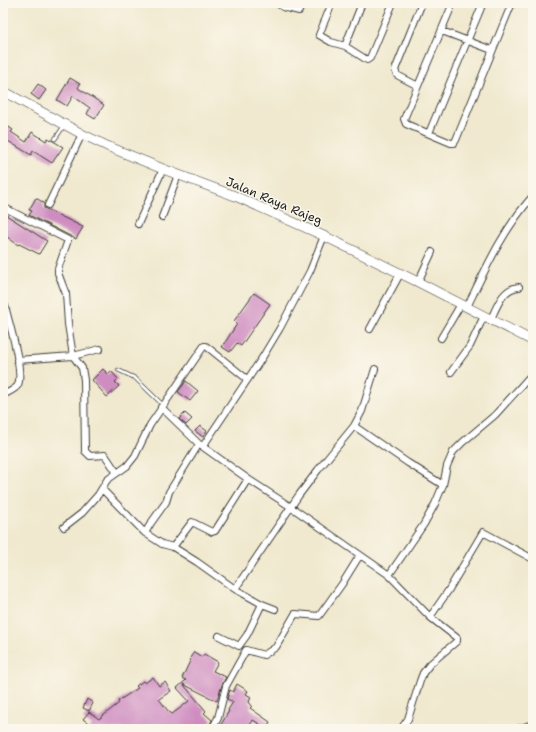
<svg xmlns="http://www.w3.org/2000/svg" width="536" height="732" viewBox="0 0 536 732" font-family="'Shantell Sans',sans-serif">
<style>
.building{fill:#cf8cc1}
.lines{fill:none;stroke-linecap:round;stroke-linejoin:round}
.lane-casing{stroke:#3c3b37;stroke-width:4.5}
.street-casing{stroke:#3c3b37;stroke-width:8}
.secondary-casing{stroke:#3c3b37;stroke-width:10}
.lane{stroke:#fff;stroke-width:3}
.street{stroke:#fff;stroke-width:6}
.secondary{stroke:#fff;stroke-width:9}
.labels{text-anchor:middle;dominant-baseline:central;stroke-width:3;stroke-linejoin:round;paint-order:stroke}
.street-label{font-size:12px;fill:#1c1c1c;stroke:#fbf7ec}
</style>
<rect width="100%" height="100%" fill="#fbf7ec"/>
<filter id="ink" filterUnits="userSpaceOnUse"><feTurbulence type="fractalNoise" baseFrequency=".025" numOctaves="2"/><feDisplacementMap in="SourceGraphic" scale="8" xChannelSelector="R" yChannelSelector="G"/><feConvolveMatrix kernelMatrix="1 2 1 2 8 2 1 2 1" color-interpolation-filters="sRGB"/></filter>
<filter id="wash" filterUnits="userSpaceOnUse"><feTurbulence type="fractalNoise" baseFrequency=".012" numOctaves="4" result="noise"/><feDisplacementMap in="SourceGraphic" scale="16" xChannelSelector="R" yChannelSelector="G"/><feGaussianBlur stdDeviation="0.9" result="paint"/><feColorMatrix in="noise" values="0 0 0 0 0 0 0 0 0 0 0 0 0 0 0 0 0 1.4 0 .05"/><feComposite in="paint" operator="in"/></filter>
<g filter="url(#wash)">
<rect width="100%" height="100%" fill="#f0e9cf"/>
<g id="blocks">
<path class="building" d="M70,78L80,84L78,88L104,105L95,119L87,114L90,108L73,96L67,106L57,100Z
M38,84L46,90L39,100L31,94Z
M3,123L13,130L11,132L26,142L32,132L46,141L48,138L63,147L52,163L33,151L31,155L3,138Z
M36,198L44,203V208L83,227L76,239L29,215L32,211L29,210Z
M3,213L47,241L39,254L19,244L18,245L3,234Z
M254,293L270,304L241,346L237,343L230,352L222,347L237,324L234,321Z
M103,369L108,374L111,371L118,379L115,382L119,386L107,397L92,380Z
M186,381L198,391L190,401L178,392Z
M185,413L192,419L186,425L179,419Z
M200,426L207,431L203,437L195,431Z
M194,652L202,657L204,654L218,662L213,671L226,677L222,685L217,701L183,684L201,705L206,711L204,713L212,720L208,729H89L92,726L83,719L89,712L99,719L119,703L118,701L138,688L136,686L143,681L145,683L153,677L159,686L165,682L171,691L159,699L168,711L172,714L179,709L189,701L177,688L186,680L182,678L191,659L190,658Z
M237,684L248,691L246,694L251,697L249,702L252,706L250,708L270,722L266,728L253,720L248,729H217L218,727L219,728L229,711L228,710L233,702L227,699L230,690L233,692Z
M87,699L93,703L89,711L83,708Z"/>
</g>
</g>
<g filter="url(#ink)">
<use href="#blocks" fill-opacity="0" stroke="#3c3b37" stroke-width="1"/>
<g class="lines">
<g class="lane-casing">
<path id="lane" d="M55,139L64,126
M118,370L135,378L163,405"/>
</g>
<g class="street-casing">
<path id="street" d="M277,3L283,7L299,11L302,3
M332,3L319,35L331,42L345,46L367,60L370,58L393,3
M453,3L404,119L406,124L451,143H454L456,140L512,3
M442,31L492,50
M345,46L362,3
M418,86L397,75L395,70L422,3
M429,133L483,3
M48,205L82,134
M3,207L68,240L58,269V273L66,294L68,324L73,356L100,349
M162,217L178,175
M138,224L163,169
M418,282L432,252
M3,303L5,306C9,322 24,371 18,385C15,390 8,392 3,395
M467,307C486,268 504,228 533,196
M491,319C497,306 503,288 519,287
M370,329L400,274
M441,338L461,304
M17,360L73,356L82,368L84,380L85,451L90,456L105,455L117,473
M451,372L470,346L484,316
M161,407L199,444L248,479L291,507L389,575L430,617L457,638V641L430,664L423,673L420,681L408,719L401,729
M354,426L408,463L443,485
M199,444L169,492L166,502L151,523L145,533L162,544L173,547L197,562L235,589L299,495L318,470L354,426L362,411L375,369
M203,446L262,358L280,328L310,271L324,236
M102,489L145,533
M64,527L82,513L98,495L107,480L127,466L135,456L150,425L204,346H206L247,379
M173,547L192,522L212,532L215,531L248,479
M389,575L424,524L435,504L443,485L447,466L453,452L463,442L495,415L533,373
M262,604L275,609
M430,617L448,591L483,532L533,559
M219,636L239,646L247,635L262,604L235,589
M212,729L218,718L226,686L246,650L264,655L276,647L295,614L319,616L342,584L360,555
M518,729L533,724"/>
</g>
<g class="secondary-casing">
<path id="secondary" d="M3,91L82,134L107,146L163,169L235,196L324,236L418,282L533,341"/>
</g>
<use href="#lane" class="lane"/>
<use href="#street" class="street"/>
<use href="#secondary" class="secondary"/>
</g>
</g>
<g class="labels">
<g class="street-label">
<text transform="translate(274 201) rotate(23)">Jalan Raya Rajeg</text>
</g>
</g>
<rect width="536" height="732" fill="none" stroke="#fbf7ec" stroke-width="16"/>
</svg>
